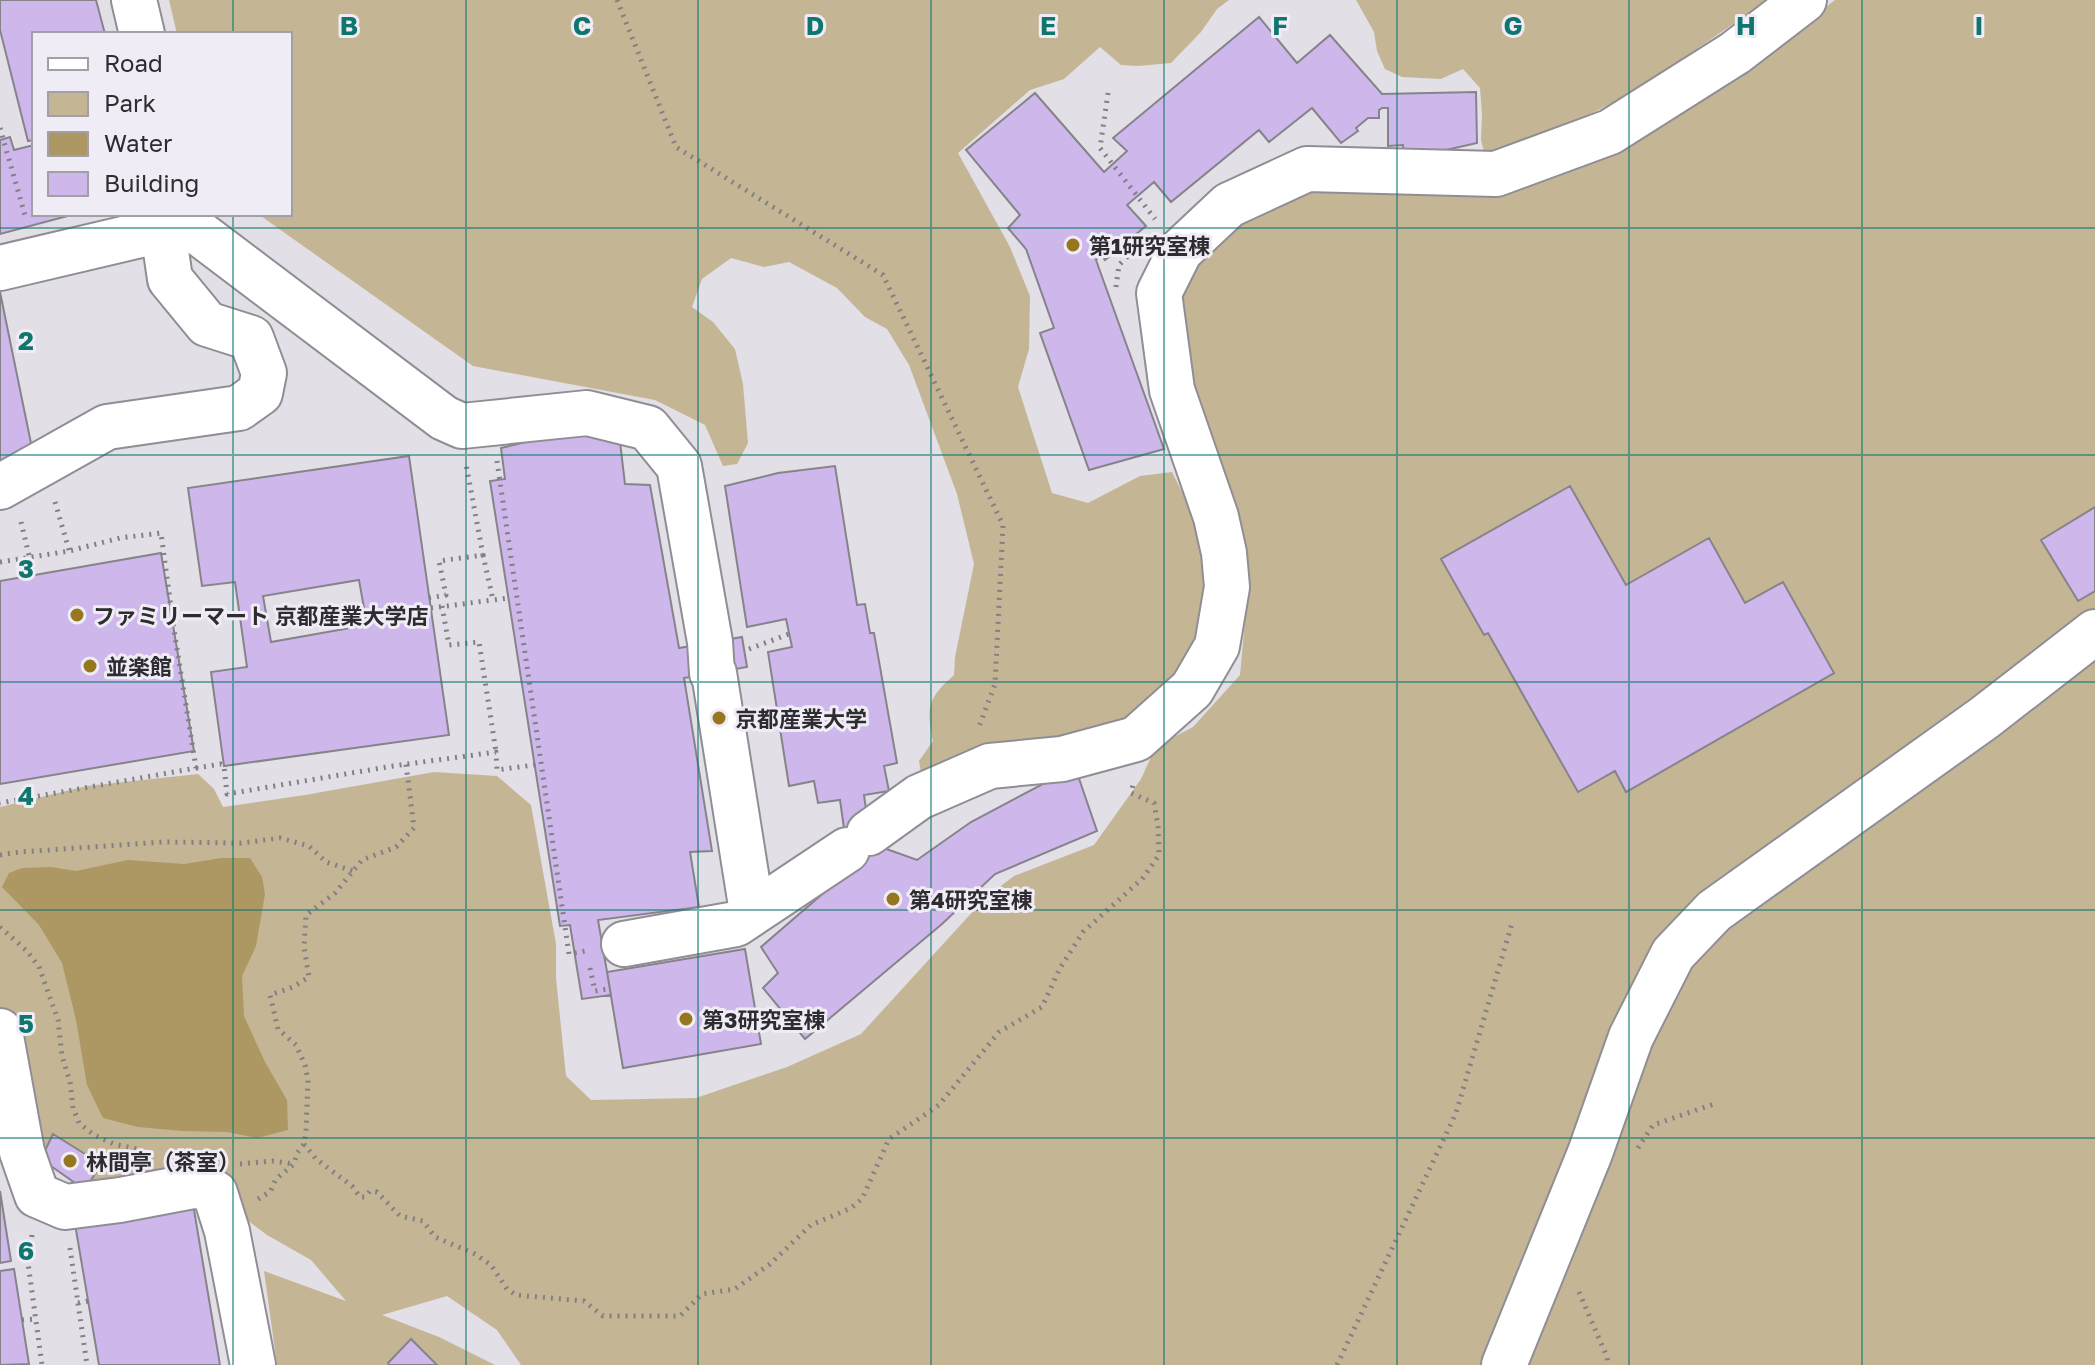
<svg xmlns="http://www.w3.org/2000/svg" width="2095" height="1365" viewBox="0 0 2095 1365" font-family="'Golos Text','Noto Sans JP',sans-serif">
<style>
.green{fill:#c4b695}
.water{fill:#ad9763}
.building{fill:#ceb8eb;stroke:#86838b;stroke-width:2;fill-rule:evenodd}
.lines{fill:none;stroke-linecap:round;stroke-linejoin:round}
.minor-casing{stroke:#908d95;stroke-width:48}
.path{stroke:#827f85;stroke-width:5;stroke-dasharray:2 6;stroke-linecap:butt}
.minor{stroke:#fff;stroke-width:44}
.grid{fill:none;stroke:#0f766e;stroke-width:2;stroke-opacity:0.55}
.poi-dot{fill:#96771f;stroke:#efecf5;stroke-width:3}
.labels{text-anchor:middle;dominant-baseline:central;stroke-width:6;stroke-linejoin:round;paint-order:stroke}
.poi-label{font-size:22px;font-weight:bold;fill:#2e2c30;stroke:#efecf5;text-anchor:start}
.grid-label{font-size:26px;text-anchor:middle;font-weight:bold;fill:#0f766e;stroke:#efecf5;stroke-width:6;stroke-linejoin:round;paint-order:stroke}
</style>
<rect width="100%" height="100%" fill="#e2dfe7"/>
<path class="green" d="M169,0H1229L1217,9L1201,32L1171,63L1138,66L1121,65L1100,47L1064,79L1030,90L958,153L1010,247L1030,296L1029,349L1018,387L1052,493L1088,503L1140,476L1172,472L1190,508L1210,588L1207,623L1177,674L1140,711L1105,730L922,778L919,761L933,741C926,707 928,698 954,675L955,657L974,564L957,494L909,365L887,329L865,317L837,288L789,262L764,267L731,258L702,279L692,307L713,322L735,349L743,384L748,443L737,464L723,466L705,425L655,400L473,366L258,214H290V34H177Z
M1356,0H1768L1635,91L1548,136L1485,155L1481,140L1482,115L1480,88L1463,69L1441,79L1402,77L1385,69L1377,51L1374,32Z
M1835,0H2095V1365H521L497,1330L447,1296L382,1315L439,1337L495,1365H277L264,1271L346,1301L311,1260L267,1235L227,1205L90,1185L47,1152L13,1111L0,1056V807L87,786L198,774L214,789L223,807L305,795L434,772L497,776L531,805L556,944V978L566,1076L591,1100L696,1098L787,1067L861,1034L986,897L1014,876L1094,845L1141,779L1151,757L1170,739L1193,727L1240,675L1246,610L1241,549L1192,411L1178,297L1211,246L1257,202L1314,188L1466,195L1540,174L1730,79Z"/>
<path class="water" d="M221,858H250L262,877L265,894L256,946L242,976L244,1016L265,1062L287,1100L288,1130L257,1138L227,1132L182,1131L138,1127L103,1118L87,1085L76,1020L62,963L39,925L2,887L9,873L22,868L51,867L76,871L128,860L184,864Z"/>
<path class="building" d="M0,0H96L105,34H34V140L28,141L0,30Z
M1259,17L1297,63L1330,35L1382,94L1476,92L1477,143L1446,150L1404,154L1403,145L1388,146V108H1382L1379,110V118H1368L1356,128L1358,131L1341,143L1312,108L1269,142L1259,130L1171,202L1154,182L1127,205L1146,226L1105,260L1101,255L1096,260L1164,449L1089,470L1040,333L1054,328L1026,249L1008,228L1020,215L966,150L1035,93L1104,172L1127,151L1113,138Z
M10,137L14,150L34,145V214H75L0,234V140Z
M0,292L33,453L0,460Z
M618,425L625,484L650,485L679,648L742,637L747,667L684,678L712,851L690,852L699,907L598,920L611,995L582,999L570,925L560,926L490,481L505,479L501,448L556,435Z
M409,456L449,735L224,766L211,672L247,667L235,582L202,586L188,488ZM359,580L367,625L271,642L263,596Z
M835,466L857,605L865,604L870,633H874L897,763L884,766L889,791L864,795L872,851L850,871L840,800L818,803L814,781L789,786L768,652L792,647L786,619L747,627L725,486L778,473Z
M1570,486L1626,585L1709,538L1745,603L1783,582L1834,673L1626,792L1615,771L1578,792L1488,633L1484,635L1441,559Z
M2095,507V591L2078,601L2041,540Z
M161,553L194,751L0,784V581Z
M1075,767L1097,831L995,874L942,924L805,1039L763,988L778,973L761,947L878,846L917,860L971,822Z
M745,949L761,1044L623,1068L607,972Z
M53,1134L101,1164L85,1190L41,1159Z
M0,1191L11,1261L0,1263Z
M193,1204L220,1365H99L75,1224Z
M14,1269L29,1364L0,1365V1271Z
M411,1339L437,1365H389L388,1363Z"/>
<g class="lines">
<g class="minor-casing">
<path id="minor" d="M134,0L142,34
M0,268L187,224L444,418L462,426L587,413L648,428L679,466L710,642L712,673H714L752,912
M0,487L107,427L239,408L260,393L264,373L251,338L207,324L170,279L163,230
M869,833L919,797L990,766L1062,759L1136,739L1192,689L1217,646L1227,587L1224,553L1216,517L1172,390L1159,293L1180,251L1229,205L1307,169L1496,174L1610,132L1735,53L1804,0
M624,944L736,924L847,850
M0,1031L22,1152L37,1195L65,1207L120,1200L194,1186L205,1187L215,1193L227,1231L253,1365
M1504,1365L1590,1153L1631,1037L1673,954L1714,911L1984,718L2095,632"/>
</g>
<path class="path" d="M617,0L676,147L883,275L1003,525L995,684L979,727
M1108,93L1100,148L1155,219
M0,128L26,219
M1116,287L1119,265L1134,250L1128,241
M497,461L569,954L585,951
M55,502L69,550
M21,522L34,576
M483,555L493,600L508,598
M0,562L69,551L120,538L161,533L174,630L196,768L0,803
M429,598L446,595L439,561L483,555L466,464
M442,606L449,645L479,642L496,752
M431,608L493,600
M749,649L789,634
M196,768L221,764L224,766L227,794L393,766L496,752L497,770L541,764
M0,855L20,852L163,842L241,843L280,838L309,846L326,862L353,871
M0,927L27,951L39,967L58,1020L62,1056L70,1082L73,1108L79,1123L94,1135L114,1144L145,1151
M590,968L595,991L607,989
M304,1144L316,1159L352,1186L360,1197H365L370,1191L377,1192L400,1216L423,1221L435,1237L475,1254L491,1265L507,1289L516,1295L584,1301L603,1316H680L702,1294L735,1289L770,1264L811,1225L851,1208L862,1199L889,1139L939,1105L999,1032L1042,1007L1060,968L1083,932L1142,879L1159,855L1158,826L1154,803L1131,793L1134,780
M1638,1148L1653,1125L1714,1104
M240,1164L272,1161L294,1164
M258,1199L270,1192L276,1179L294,1164L297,1153L304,1144L306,1131L308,1080L305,1065L296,1045L278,1029L270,995L293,987L309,977L304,947L306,915L335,893L362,860L396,847L414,828L406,764
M32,1235L28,1263L42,1365
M70,1248L87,1365
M1579,1292L1607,1357L1608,1365
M78,1303L88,1301
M22,1320L35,1319
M1337,1365L1456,1113L1513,920"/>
<use href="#minor" class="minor"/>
</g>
<path class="grid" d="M233,0V34M466,0V1365M698,0V1365M931,0V1365M1164,0V1365M1397,0V1365M1629,0V1365M1862,0V1365M233,214V1365M0,228H2095M0,455H2095M0,682H2095M0,910H2095M0,1138H2095"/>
<g class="poi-dot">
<circle cx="1073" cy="245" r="8"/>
<circle cx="77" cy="615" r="8"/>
<circle cx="90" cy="666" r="8"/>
<circle cx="719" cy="718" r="8"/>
<circle cx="893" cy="899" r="8"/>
<circle cx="686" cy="1019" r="8"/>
<circle cx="70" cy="1161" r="8"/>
</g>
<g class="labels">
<g class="poi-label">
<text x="1089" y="245">第1研究室棟</text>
<text x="93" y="615">ファミリーマート 京都産業大学店</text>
<text x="106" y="666">並楽館</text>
<text x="735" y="718">京都産業大学</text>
<text x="909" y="899">第4研究室棟</text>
<text x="702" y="1019">第3研究室棟</text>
<text x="86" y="1161">林間亭（茶室）</text>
</g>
</g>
<g class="grid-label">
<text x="349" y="35">B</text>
<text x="582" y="35">C</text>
<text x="815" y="35">D</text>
<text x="1048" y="35">E</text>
<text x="1280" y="35">F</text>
<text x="1513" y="35">G</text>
<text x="1746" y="35">H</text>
<text x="1979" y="35">I</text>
<text x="26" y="350">2</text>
<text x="26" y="578">3</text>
<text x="26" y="805">4</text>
<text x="26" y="1033">5</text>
<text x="26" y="1260">6</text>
</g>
<rect x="32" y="32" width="260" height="184" fill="#efecf5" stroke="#a29fa6" stroke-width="2"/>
<rect x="48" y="58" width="40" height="12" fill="#ffffff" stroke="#a29fa6" stroke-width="2"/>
<text x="104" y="72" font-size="24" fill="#2e2c30">Road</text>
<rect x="48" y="92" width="40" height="24" fill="#c4b695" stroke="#a29fa6" stroke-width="2"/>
<text x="104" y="112" font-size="24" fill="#2e2c30">Park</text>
<rect x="48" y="132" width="40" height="24" fill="#ad9763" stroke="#a29fa6" stroke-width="2"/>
<text x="104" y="152" font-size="24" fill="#2e2c30">Water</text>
<rect x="48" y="172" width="40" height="24" fill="#ceb8eb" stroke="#a29fa6" stroke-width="2"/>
<text x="104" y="192" font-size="24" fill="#2e2c30">Building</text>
</svg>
